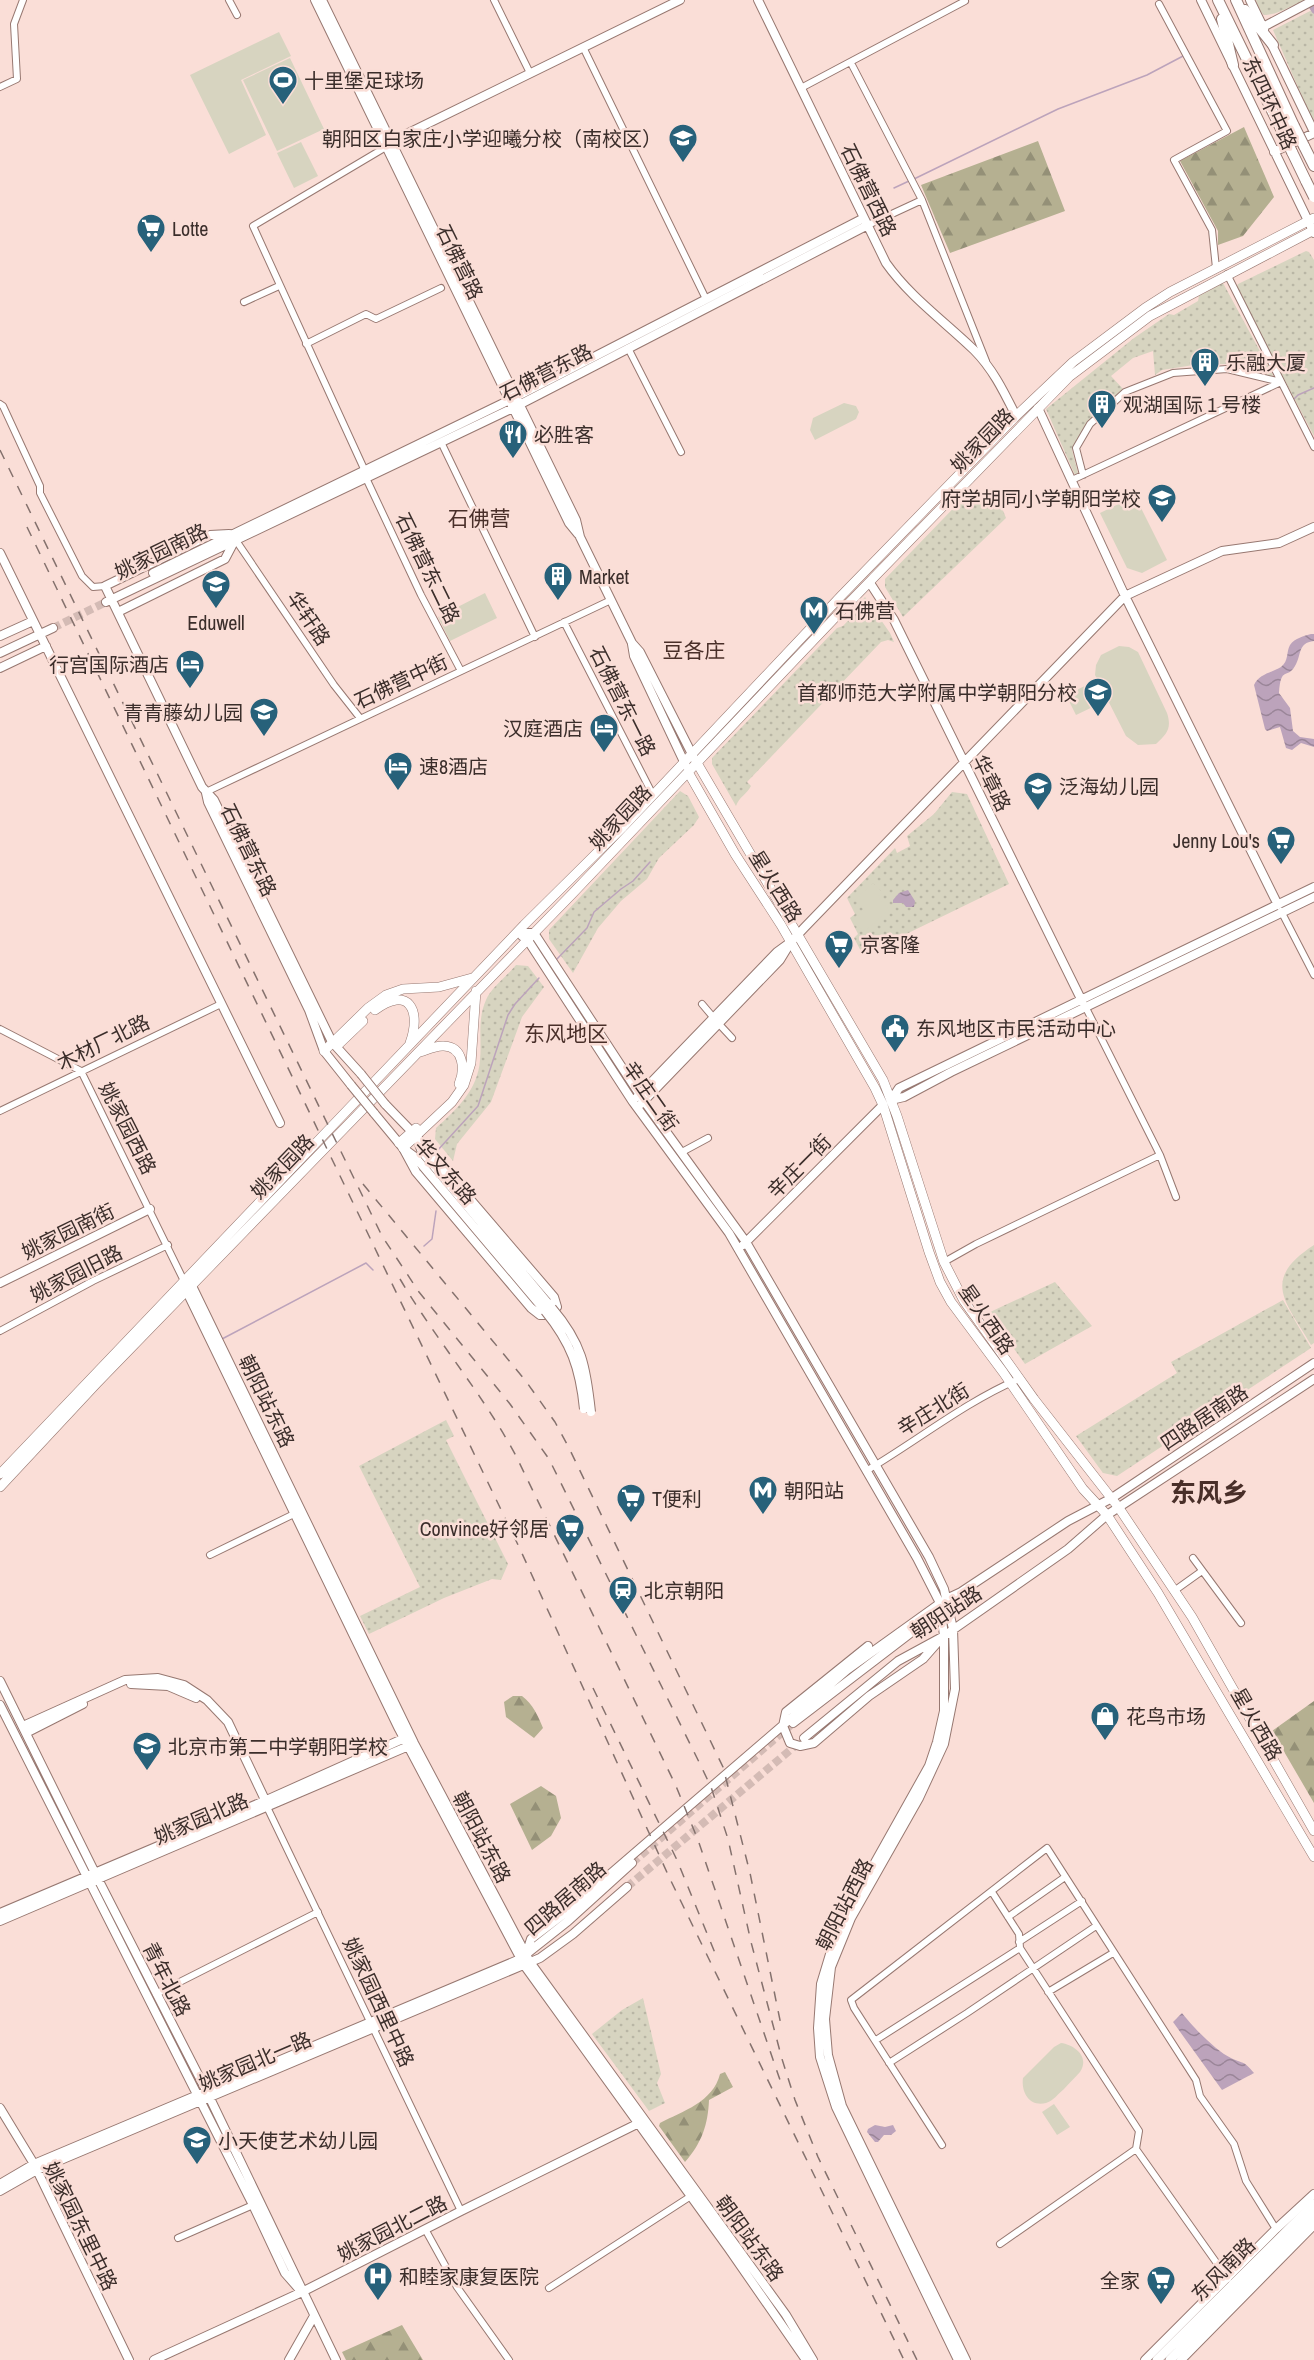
<svg xmlns="http://www.w3.org/2000/svg" width="1314" height="2360" viewBox="0 0 1314 2360" font-family="'Archivo Narrow','Noto Sans SC',sans-serif">
<style>
.green{fill:url(#green-dots)}
.forest{fill:url(#forest-firs)}
.pitch{fill:#d7d4c0}
.water{fill:url(#water-waves)}
.lines{fill:none;stroke-linecap:round;stroke-linejoin:round}
.stream{stroke:#bca3bb;stroke-width:1.5}
.canal{stroke:#bca3bb;stroke-width:5}
.secondary-tunnel{stroke:#d4bbb5;stroke-width:8;stroke-dasharray:8 4;stroke-linecap:butt}
.street-casing{stroke:#977871;stroke-width:8}
.secondary-casing{stroke:#977871;stroke-width:10}
.primary-casing{stroke:#977871;stroke-width:10}
.highway-casing{stroke:#977871;stroke-width:12}
.street{stroke:#fff;stroke-width:6}
.secondary{stroke:#fff;stroke-width:8}
.primary{stroke:#fff;stroke-width:9}
.highway{stroke:#fff;stroke-width:10}
.rail{stroke:#84716d;stroke-width:1.5;stroke-dasharray:10 10;stroke-linecap:butt}
.secondary-bridge-casing{stroke:#977871;stroke-width:10;stroke-linecap:butt}
.highway-bridge-casing{stroke:#977871;stroke-width:12;stroke-linecap:butt}
.secondary-bridge{stroke:#fff;stroke-width:8}
.highway-bridge{stroke:#fff;stroke-width:10}
.labels{text-anchor:middle;dominant-baseline:central;stroke-width:5;stroke-linejoin:round;paint-order:stroke}
.poi-label{font-size:20px;fill:#3b2e2b;stroke:#faded7;text-anchor:start}
.street-label{font-size:20px;fill:#3b2e2b;stroke:#faded7}
.neighbourhood-label{font-size:21px;fill:#492f29;stroke:#faded7}
.district-label{font-size:26px;font-weight:bold;fill:#492f29;stroke:#faded7}
</style>
<defs>
<pattern id="green-dots" width="8" height="8" patternUnits="userSpaceOnUse" patternTransform="scale(1.5)"><rect width="8" height="8" fill="#d7d4c0"/><path d="M2 2h.1M6 6h.1" fill="none" stroke="#b9b6a5" stroke-width="1.8" stroke-linecap="round"/></pattern>
<pattern id="forest-firs" width="22" height="20" patternUnits="userSpaceOnUse" patternTransform="scale(1.5)"><rect width="22" height="20" fill="#b5b091"/><path d="M5 1l3.5 6h-7zM16 11l3.5 6h-7z" fill="#949077"/></pattern>
<pattern id="water-waves" width="16" height="10" patternUnits="userSpaceOnUse" patternTransform="scale(1.5)"><rect width="16" height="10" fill="#bca3bb"/><path d="M0 5q4-4 8 0t8 0" fill="none" stroke="#9a8598"/></pattern>
</defs>
<rect width="100%" height="100%" fill="#faded7"/>
<path class="green" d="M1256,0H1304C1298,3 1269,19 1263,14C1260,11 1257,4 1256,0Z
M1314,9V124L1273,30Z
M1306,251L1309,252L1314,260V436L1236,288L1238,284Z
M1223,283L1274,377L1230,367L1231,364H1200L1162,370L1155,375L1153,351L1133,358L1111,376L1123,389L1086,424L1072,450L1078,473L1075,475L1046,409L1134,338L1169,314L1174,315L1198,301L1199,296Z
M994,488L1006,518L903,617L885,587V579L971,490L974,494Z
M865,597L890,633L894,642L888,640L881,642L747,782L751,786C747,794 739,797 736,806L712,764V758L837,628L843,626L860,608V603Z
M680,791L688,796L699,817L694,825L659,858L647,879L621,901L598,928L573,973L549,939V930Z
M952,792L967,794L1009,884L863,955L854,938L858,934L850,918L855,914L847,898L895,848L897,853L910,846L907,836L934,814Z
M516,965L528,966L544,987L522,1017L491,1102L457,1144L453,1161L435,1139L436,1128C456,1110 478,1090 480,1060C482,1040 477,1020 486,1000C491,988 507,976 516,965Z
M1314,1245V1343L1311,1345C1286,1302 1260,1280 1314,1245Z
M1055,1282L1092,1326L1025,1364L988,1313Z
M1283,1300L1311,1348L1117,1476L1103,1473L1076,1436L1177,1373L1171,1362Z
M446,1420L454,1436L446,1440L508,1564L501,1580L492,1579L444,1598L369,1634L360,1616L420,1587L359,1466Z
M643,1998L661,2074L657,2083L665,2103L649,2111L592,2034L622,2010Z"/>
<path class="forest" d="M1244,127L1274,197L1243,236L1218,245V231L1180,161Z
M1038,141L1065,211L950,253L921,185Z
M513,1696H522C533,1704 538,1716 543,1728L534,1738L506,1717L504,1702Z
M1314,1701V1803L1272,1731Z
M541,1786L556,1796L561,1818L551,1836L532,1850L510,1804Z
M725,2072L733,2087L709,2100C708,2124 702,2143 685,2162L659,2126L660,2123C683,2111 713,2102 720,2074Z
M402,2325L423,2360H346L342,2352Z"/>
<path class="pitch" d="M279,32L291,56L241,80L266,135L229,154L190,75Z
M290,58L324,129L277,151L243,80Z
M301,142L318,176L294,188L277,153Z
M844,403L856,406L859,412L856,419L815,440L810,430L813,418Z
M1135,496L1167,560L1142,573L1127,568L1100,513Z
M485,593L497,618L450,641L438,617Z
M1119,646L1129,647L1138,652L1167,713C1172,728 1167,734 1156,744L1138,745L1126,736L1095,675L1096,665L1101,655Z
M1089,684L1099,704L1076,715L1066,695Z
M873,883L882,892L878,897L889,910L864,932L853,920L864,910L855,900Z
M1061,2043C1075,2045 1090,2057 1080,2072C1075,2078 1069,2083 1064,2089C1058,2094 1053,2101 1046,2103C1029,2107 1021,2092 1023,2078L1054,2047Z
M1054,2104L1070,2127L1057,2135L1042,2112Z"/>
<path class="water" d="M1311,634H1314V641C1297,643 1302,655 1295,666C1287,680 1281,665 1279,693L1290,708L1293,731L1300,737L1314,739V747L1301,743L1292,750L1286,748L1280,727L1267,731L1265,729L1254,685C1259,674 1271,673 1281,667C1289,661 1286,652 1290,645C1295,638 1304,636 1311,634Z
M908,890L915,901L914,907H906L903,903H893V900L899,893Z
M1182,2013C1192,2026 1216,2051 1231,2058C1245,2065 1242,2059 1254,2073L1222,2090L1173,2022Z
M875,2125L885,2127L893,2125L896,2131L891,2135H884L878,2142H875L867,2132L868,2129Z"/>
<g class="lines">
<path class="stream" d="M914,179L1058,109L1147,75L1185,55
M894,188L909,181
M1294,399L1298,395L1314,388
M556,960L587,928L594,912L621,889L633,881L650,862
M437,1151L478,1106L508,1015L515,1004L539,978
M424,1246L432,1239L436,1211
M222,1339L366,1263L373,1270"/>
<path class="canal" d="M1307,0L1314,11"/>
<path class="secondary-tunnel" d="M53,628L106,602
M632,1863L793,1723
M627,1887L801,1741"/>
<g class="street-casing">
<path id="street" d="M229,0L237,15
M494,0L530,73
M1159,4L1227,131L1174,160L1212,230L1216,268
M583,47L706,299
M851,63L922,200L986,361
M0,87L17,79L14,24L23,0
M801,88L965,1
M868,225L922,200
M1227,274L1314,447
M244,302L279,286
M306,344L366,314L376,319L441,288
M628,348L681,452
M0,404L3,406L40,486V493L82,576L93,587L105,586
M441,442L535,637
M365,471L253,226L386,147
M1083,475L1076,448L1090,424L1125,392L1173,373L1227,369L1281,382
M366,478L421,595L461,671
M1072,480L1281,382
M235,539L334,685L360,718
M564,622L653,795
M206,792L611,600
M1281,911L1314,975
M702,1004L713,1017
M1084,1004L1160,1155L1176,1197
M719,1024L732,1038
M0,1029L81,1071L184,1281
M0,1111L221,1004
M682,1152L708,1138
M944,1262L976,1244L1160,1155
M0,1331L93,1281L168,1245
M866,1471C917,1441 965,1402 1019,1379
M210,1555L296,1513
M1193,1558L1241,1623
M1174,1591L1202,1571
M267,1807L461,2211
M992,1892L1019,1934L1020,1948L1139,2131L1136,2149L1228,2279
M1008,1917L1065,1877
M1019,1942L1082,1901
M1048,1992L1113,1953
M156,1994L318,1912
M876,2040L1020,1948
M889,2063L967,2013L1096,1926
M942,2145L854,2008L851,2000L1047,1848L1196,2080L1200,2096L1234,2144L1246,2181L1276,2229
M425,2229L457,2287L509,2360
M178,2238L253,2205
M1000,2244L1136,2149
M549,2288L691,2196"/>
</g>
<g class="secondary-casing">
<path id="secondary" d="M315,0L569,523L578,534
M322,0L576,520L580,537L632,643L640,652L695,760
M758,0L886,263C910,297 944,321 974,350C993,369 1004,392 1016,416
M1201,0L1314,233
M1250,0L1264,29
M1263,27L1314,0
M1270,41L1314,132
M388,143L680,0
M1274,152L1314,133
M1038,408L1125,596L1278,905
M229,534L210,535L105,586L202,787L214,800L332,1042L361,1074
M0,553L280,1123
M153,573L516,397L864,218
M870,583L894,620L1082,1001
M106,602L513,408L868,225
M118,612L225,559L235,540
M0,636L33,621
M632,644L634,656L686,766
M0,653L53,628
M0,668L46,646
M206,793L208,802L309,1010L324,1051L351,1085
M517,933H534L644,1101L746,1242L929,1557L944,1589L953,1629L955,1689L944,1744L919,1798L851,1918L831,1967L825,2019L828,2055L842,2106L966,2360
M522,936L527,939L633,1102L729,1233L917,1558L940,1603L944,1636V1711L937,1742L929,1766L845,1916L834,1941L821,1984L818,2028L820,2057L836,2107L958,2360
M637,1097L777,952L788,944
M891,1100L899,1088L1314,887
M891,1100L904,1097L951,1072L1314,897
M385,1104L416,1136L422,1152L552,1308
M641,1104L780,960L791,942L804,928L1125,596L1222,551L1279,543L1314,527
M374,1113L403,1148L415,1157L545,1311
M403,1148L416,1172L531,1308L540,1315H549L557,1307L554,1297L416,1136
M743,1245L883,1105
M0,1283L150,1209
M192,1286L414,1743L530,1962L786,2315L813,2360
M187,1292L399,1729L524,1965L729,2249L806,2360
M868,1646L786,1712L783,1726L790,1743L800,1746L814,1743L869,1696L923,1659L937,1643
M0,1681L98,1879L207,2092L336,2360
M131,1684L168,1686L196,1698
M0,1705L253,2205L285,2273L299,2289
M793,1723L921,1625L928,1617
M23,1726L125,1680L158,1678L184,1685L207,1700L228,1722L267,1804
M26,1733L83,1704
M804,1738L898,1661L944,1636L1068,1549L1107,1515L1314,1379
M0,1913L262,1802L407,1737
M0,1921L411,1745
M526,1955L531,1939L565,1913L847,1670L946,1599L961,1592L1068,1521L1112,1498L1314,1363
M0,2108L34,2164L129,2360
M0,2184L34,2164L520,1959L568,1921L632,1863
M0,2191L37,2170L540,1958L573,1934L627,1887
M154,2360L302,2292L461,2211L641,2122
M289,2360L314,2316
M1145,2360L1276,2229L1314,2194
M1181,2360L1314,2225"/>
</g>
<g class="primary-casing">
<path id="primary" d="M697,763L883,1080L897,1116L944,1262L964,1301L1034,1399L1119,1508L1192,1617L1314,1831
M688,772L735,854L781,925L875,1088L883,1105L929,1252L940,1282L951,1302L1003,1372L1083,1489L1107,1515L1158,1593L1314,1857
M375,1010C408,985 422,1010 410,1043
M338,1045L363,1021
M324,1051L368,1008L386,995L403,989L439,987L472,978
M420,1052C427,1050 436,1045 444,1046C464,1047 465,1070 459,1084
M399,1143L416,1128
M403,1148L452,1102L464,1085L471,1063L476,991
M0,1474L524,925L623,827L841,596L1016,416L1073,362L1145,308L1170,292L1314,218
M0,1487L97,1383L573,893L847,605L1069,377L1150,316L1314,230
M1157,2360L1314,2204
M1170,2360L1314,2215"/>
</g>
<g class="highway-casing">
<path id="highway" d="M1218,0L1282,131
M1236,0L1294,126
M1245,10L1273,45
M1222,19L1233,65
M1304,146L1314,166
M1292,152L1306,181"/>
</g>
<use href="#street" class="street"/>
<use href="#secondary" class="secondary"/>
<use href="#primary" class="primary"/>
<use href="#highway" class="highway"/>
<path class="rail" d="M0,450L382,1236L419,1292L510,1404L549,1459L700,1764L711,1787L728,1839L751,1942L782,2059L795,2100L818,2157L917,2360
M27,527L520,1549L670,1879L904,2360
M363,1184L525,1380L555,1422L569,1448L723,1767L750,1873L782,2030
M400,1279C436,1340 483,1394 516,1456L676,1786L698,1840L780,2080
M593,1688L677,1860L715,1953"/>
<g class="secondary-bridge-casing">
<path id="secondary-bridge" d="M361,1074L385,1104
M351,1085L374,1113
M552,1308C582,1343 586,1366 591,1412
M545,1311C571,1343 580,1368 584,1409"/>
</g>
<g class="highway-bridge-casing">
<path id="highway-bridge" d="M1294,126L1304,146
M1282,131L1292,152
M1306,181L1314,197"/>
</g>
<use href="#secondary-bridge" class="secondary-bridge"/>
<use href="#highway-bridge" class="highway-bridge"/>
</g>
<defs>
<g id="stadium-pin" transform="scale(1.5)"><path d="M0 17L-7.5 6A9.5 9.5 0 1 1 7.5 6Z" fill="#27617a" stroke="#faded7"/><path d="M0-5a6.5 5 0 1 0 0 10a6.5 5 0 1 0 0-10ZM-3.5-1.8h7v3.6h-7Z" fill="#fff"/></g>
<g id="school-pin" transform="scale(1.5)"><path d="M0 17L-7.5 6A9.5 9.5 0 1 1 7.5 6Z" fill="#27617a" stroke="#faded7"/><path d="M0-5L7-2L0 1L-7-2ZM-4 1L0 2.5L4 1V4Q0 6-4 4Z" fill="#fff"/></g>
<g id="supermarket-pin" transform="scale(1.5)"><path d="M0 17L-7.5 6A9.5 9.5 0 1 1 7.5 6Z" fill="#27617a" stroke="#faded7"/><path d="M-6-5.5h2.5l.6 2H6L4.5 2H-2.5L-4.4-4H-6ZM-1.5 3.2a1.3 1.3 0 1 0 .1 0ZM3 3.2a1.3 1.3 0 1 0 .1 0Z" fill="#fff"/></g>
<g id="building-pin" transform="scale(1.5)"><path d="M0 17L-7.5 6A9.5 9.5 0 1 1 7.5 6Z" fill="#27617a" stroke="#faded7"/><path d="M-4-6H4V6H1V3H-1V6H-4ZM-2.5-4.3h1.7v1.8h-1.7ZM.8-4.3h1.7v1.8H.8ZM-2.5-1h1.7V.8h-1.7ZM.8-1h1.7V.8H.8Z" fill="#fff"/></g>
<g id="restaurant-pin" transform="scale(1.5)"><path d="M0 17L-7.5 6A9.5 9.5 0 1 1 7.5 6Z" fill="#27617a" stroke="#faded7"/><path d="M-5-6h1v4h1v-4h1v4h1v-4h1v5L-1.5 .5V6h-2V.5L-5-1ZM5-6V6H3V1.5H1.5Q1.5-4 5-6Z" fill="#fff"/></g>
<g id="metro-pin" transform="scale(1.5)"><path d="M0 17L-7.5 6A9.5 9.5 0 1 1 7.5 6Z" fill="#27617a" stroke="#faded7"/><path d="M-5.5 5V-5H-3L0 0L3-5H5.5V5H3V-.5L0 4L-3-.5V5Z" fill="#fff"/></g>
<g id="hotel-pin" transform="scale(1.5)"><path d="M0 17L-7.5 6A9.5 9.5 0 1 1 7.5 6Z" fill="#27617a" stroke="#faded7"/><path d="M-6-4.5h1.5V1H6V5H4.5V3h-9V5H-6ZM-4 0a1.8 1.8 0 1 1 3.6 0ZM.5 0V-2.5h3Q6-2.5 6 0Z" fill="#fff"/></g>
<g id="civic-pin" transform="scale(1.5)"><path d="M0 17L-7.5 6A9.5 9.5 0 1 1 7.5 6Z" fill="#27617a" stroke="#faded7"/><path d="M-.6-6.5H3V-4.5H.6V-3L4-1V1h2V6H-6V1h2V-1L-.6-3ZM-1.2 2.5V6h2.4V2.5Z" fill="#fff"/></g>
<g id="station-pin" transform="scale(1.5)"><path d="M0 17L-7.5 6A9.5 9.5 0 1 1 7.5 6Z" fill="#27617a" stroke="#faded7"/><path d="M-3-6H3Q5-6 5-4V2Q5 4 3 4L4.5 6H3L1.5 4h-3L-3 6H-4.5L-3 4Q-5 4-5 2V-4Q-5-6-3-6ZM-3.5-4v3h7v-3ZM-3.5 1v1.5H-2V1ZM2 1v1.5H3.5V1Z" fill="#fff"/></g>
<g id="shop-pin" transform="scale(1.5)"><path d="M0 17L-7.5 6A9.5 9.5 0 1 1 7.5 6Z" fill="#27617a" stroke="#faded7"/><path d="M-5-2.5h2.3a2.7 3.5 0 0 1 5.4 0H5L5.5 6h-11ZM-1.5-2.5h3a1.5 2.3 0 0 0-3 0Z" fill="#fff"/></g>
<g id="hospital-pin" transform="scale(1.5)"><path d="M0 17L-7.5 6A9.5 9.5 0 1 1 7.5 6Z" fill="#27617a" stroke="#faded7"/><path d="M-5-5h3v3.5h4V-5h3V5h-3V1.5h-4V5h-3Z" fill="#fff"/></g>
</defs>
<g fill-rule="evenodd">
<use href="#stadium-pin" x="283" y="80"/>
<use href="#school-pin" x="683" y="138"/>
<use href="#supermarket-pin" x="151" y="228"/>
<use href="#building-pin" x="1205" y="362"/>
<use href="#building-pin" x="1102" y="404"/>
<use href="#restaurant-pin" x="513" y="434"/>
<use href="#school-pin" x="1162" y="498"/>
<use href="#building-pin" x="558" y="576"/>
<use href="#school-pin" x="216" y="584"/>
<use href="#metro-pin" x="814" y="610"/>
<use href="#hotel-pin" x="190" y="664"/>
<use href="#school-pin" x="1098" y="692"/>
<use href="#school-pin" x="264" y="712"/>
<use href="#hotel-pin" x="604" y="728"/>
<use href="#hotel-pin" x="398" y="766"/>
<use href="#school-pin" x="1038" y="786"/>
<use href="#supermarket-pin" x="1281" y="840"/>
<use href="#supermarket-pin" x="839" y="944"/>
<use href="#civic-pin" x="895" y="1028"/>
<use href="#metro-pin" x="763" y="1490"/>
<use href="#supermarket-pin" x="631" y="1498"/>
<use href="#supermarket-pin" x="570" y="1528"/>
<use href="#station-pin" x="623" y="1590"/>
<use href="#shop-pin" x="1105" y="1716"/>
<use href="#school-pin" x="147" y="1746"/>
<use href="#school-pin" x="197" y="2140"/>
<use href="#hospital-pin" x="378" y="2276"/>
<use href="#supermarket-pin" x="1161" y="2280"/>
</g>
<g class="labels">
<g class="poi-label">
<text x="304" y="80">十里堡足球场</text>
<text x="662" y="138" text-anchor="end">朝阳区白家庄小学迎曦分校（南校区）</text>
<text x="172" y="228">Lotte</text>
<text x="1226" y="362">乐融大厦</text>
<text x="1123" y="404">观湖国际 1 号楼</text>
<text x="534" y="434">必胜客</text>
<text x="1141" y="498" text-anchor="end">府学胡同小学朝阳学校</text>
<text x="579" y="576">Market</text>
<text x="835" y="610">石佛营</text>
<text x="216" y="622" text-anchor="middle">Eduwell</text>
<text x="169" y="664" text-anchor="end">行宫国际酒店</text>
<text x="1077" y="692" text-anchor="end">首都师范大学附属中学朝阳分校</text>
<text x="243" y="712" text-anchor="end">青青藤幼儿园</text>
<text x="583" y="728" text-anchor="end">汉庭酒店</text>
<text x="419" y="766">速8酒店</text>
<text x="1059" y="786">泛海幼儿园</text>
<text x="1260" y="840" text-anchor="end">Jenny Lou's</text>
<text x="860" y="944">京客隆</text>
<text x="916" y="1028">东风地区市民活动中心</text>
<text x="784" y="1490">朝阳站</text>
<text x="652" y="1498">T便利</text>
<text x="549" y="1528" text-anchor="end">Convince好邻居</text>
<text x="644" y="1590">北京朝阳</text>
<text x="1126" y="1716">花鸟市场</text>
<text x="168" y="1746">北京市第二中学朝阳学校</text>
<text x="218" y="2140">小天使艺术幼儿园</text>
<text x="399" y="2276">和睦家康复医院</text>
<text x="1140" y="2280" text-anchor="end">全家</text>
</g>
<g class="street-label">
<text transform="translate(1270 103) rotate(65)">东四环中路</text>
<text transform="translate(869 190) rotate(64)">石佛营西路</text>
<text transform="translate(460 262) rotate(64)">石佛营路</text>
<text transform="translate(546 372) rotate(-27)">石佛营东路</text>
<text transform="translate(982 440) rotate(-46)">姚家园路</text>
<text transform="translate(161 551) rotate(-26)">姚家园南路</text>
<text transform="translate(428 568) rotate(64)">石佛营东二路</text>
<text transform="translate(309 618) rotate(56)">华轩路</text>
<text transform="translate(401 681) rotate(-25)">石佛营中街</text>
<text transform="translate(623 701) rotate(63)">石佛营东一路</text>
<text transform="translate(992 783) rotate(64)">华章路</text>
<text transform="translate(620 817) rotate(-47)">姚家园路</text>
<text transform="translate(249 850) rotate(64)">石佛营东路</text>
<text transform="translate(776 886) rotate(58)">星火西路</text>
<text transform="translate(103 1042) rotate(-26)">木材厂北路</text>
<text transform="translate(651 1096) rotate(55)">辛庄二街</text>
<text transform="translate(128 1128) rotate(63)">姚家园西路</text>
<text transform="translate(282 1166) rotate(-46)">姚家园路</text>
<text transform="translate(799 1166) rotate(-45)">辛庄一街</text>
<text transform="translate(446 1171) rotate(48)">华文东路</text>
<text transform="translate(68 1231) rotate(-26)">姚家园南街</text>
<text transform="translate(76 1273) rotate(-27)">姚家园旧路</text>
<text transform="translate(987 1319) rotate(55)">星火西路</text>
<text transform="translate(267 1401) rotate(64)">朝阳站东路</text>
<text transform="translate(933 1409) rotate(-32)">辛庄北街</text>
<text transform="translate(1204 1417) rotate(-34)">四路居南路</text>
<text transform="translate(946 1612) rotate(-33)">朝阳站路</text>
<text transform="translate(1257 1724) rotate(60)">星火西路</text>
<text transform="translate(201 1818) rotate(-23)">姚家园北路</text>
<text transform="translate(482 1837) rotate(62)">朝阳站东路</text>
<text transform="translate(565 1898) rotate(-41)">四路居南路</text>
<text transform="translate(844 1904) rotate(-63)">朝阳站西路</text>
<text transform="translate(167 1979) rotate(63)">青年北路</text>
<text transform="translate(379 2002) rotate(65)">姚家园西里中路</text>
<text transform="translate(255 2061) rotate(-23)">姚家园北一路</text>
<text transform="translate(81 2226) rotate(64)">姚家园东里中路</text>
<text transform="translate(392 2228) rotate(-27)">姚家园北二路</text>
<text transform="translate(750 2238) rotate(54)">朝阳站东路</text>
<text transform="translate(1223 2269) rotate(-45)">东风南路</text>
</g>
<g class="neighbourhood-label">
<text x="479" y="518">石佛营</text>
<text x="694" y="650">豆各庄</text>
<text x="566" y="1033">东风地区</text>
</g>
<g class="district-label">
<text x="1209" y="1492">东风乡</text>
</g>
</g>
</svg>
